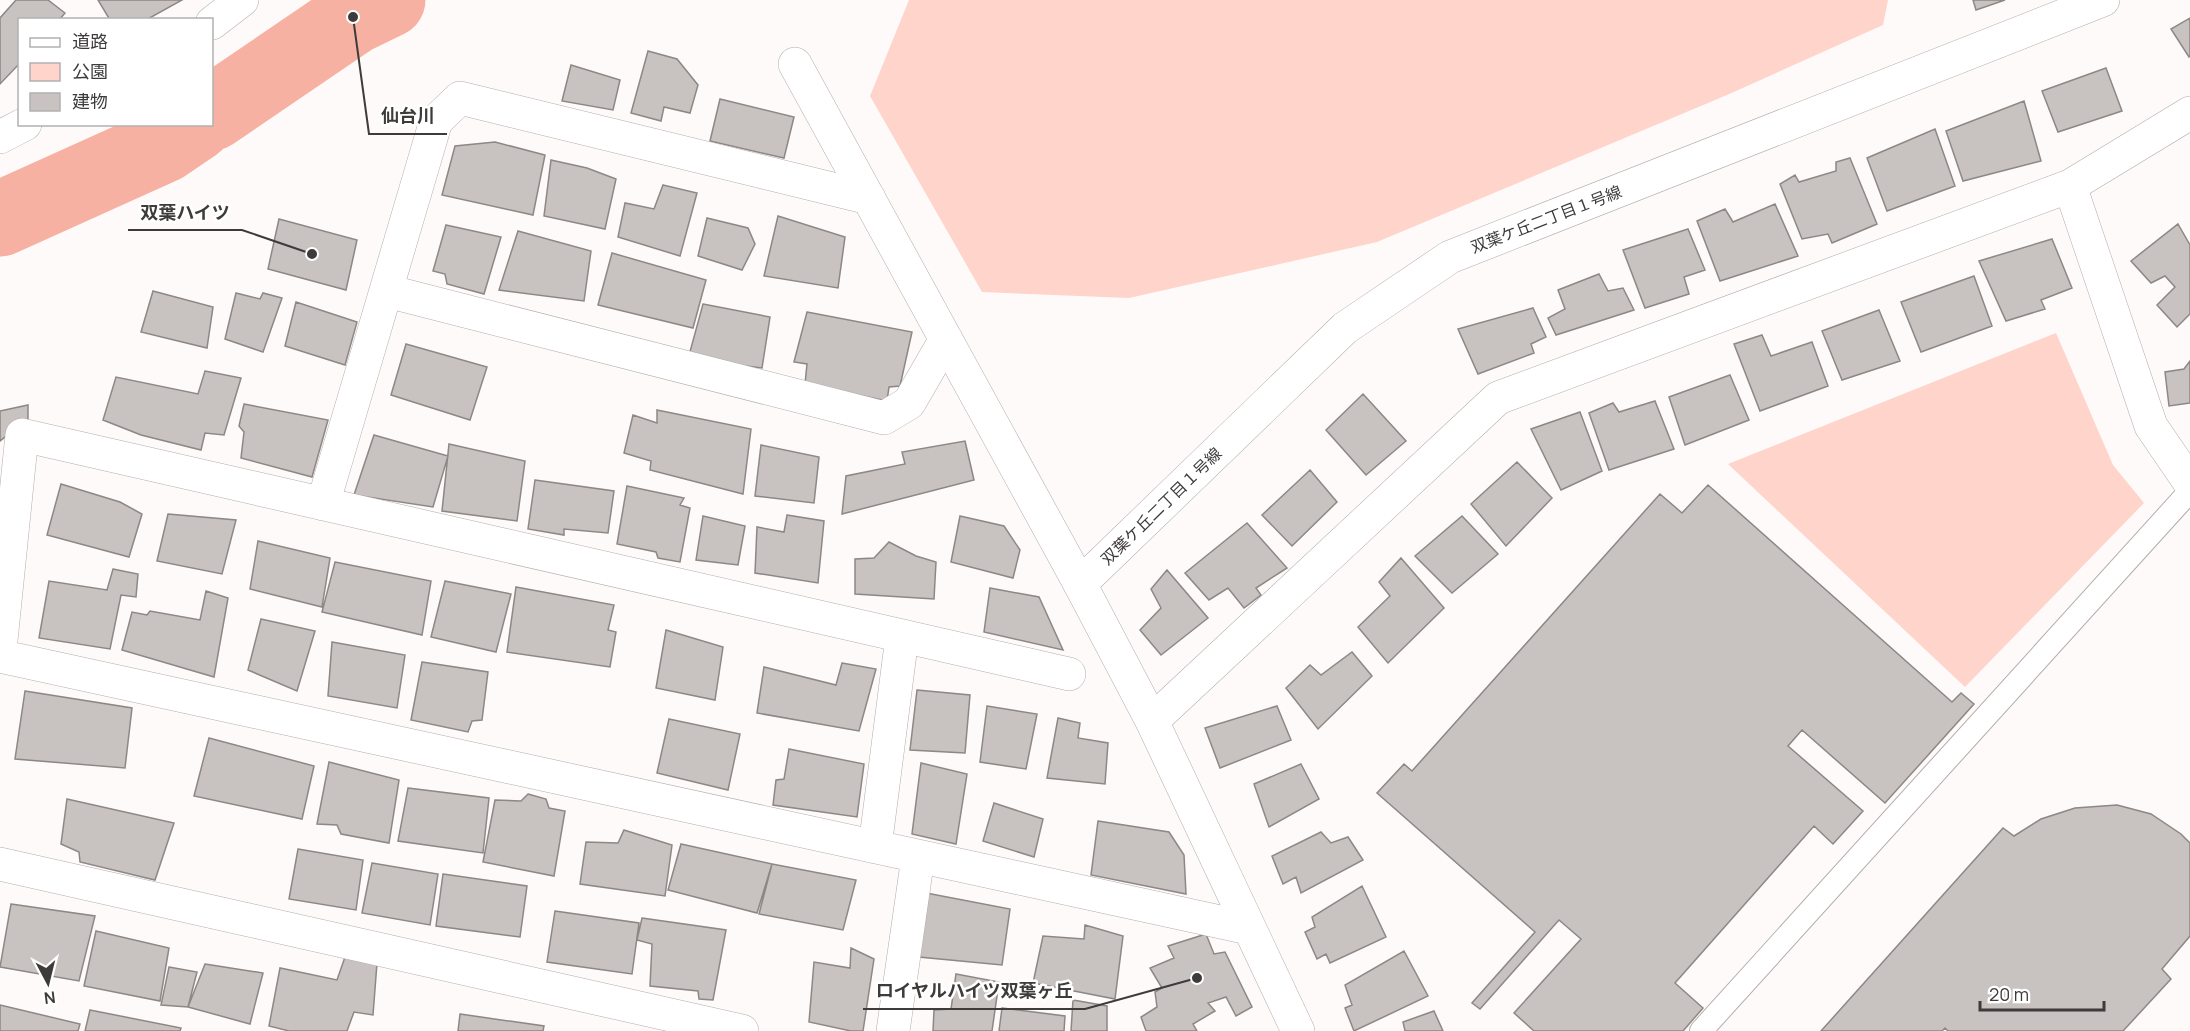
<svg xmlns="http://www.w3.org/2000/svg" width="2190" height="1031" viewBox="0 0 2190 1031" font-family="Manrope,'Noto Sans JP',sans-serif">
<style>
.green{fill:#fed4cb}
.lines{fill:none;stroke-linecap:round;stroke-linejoin:round}
.river{stroke:#f7b1a2;stroke-width:75}
.building{fill:#c8c2c0;stroke:#8d8785;stroke-width:1.5}
.lane-casing{stroke:#b4adac;stroke-width:24}
.street-casing{stroke:#b4adac;stroke-width:34}
.secondary-casing{stroke:#b4adac;stroke-width:34}
.lane{stroke:#fff;stroke-width:22}
.street{stroke:#fff;stroke-width:33}
.secondary{stroke:#fff;stroke-width:33}
.labels{text-anchor:middle;dominant-baseline:central;stroke-width:5;stroke-linejoin:round;paint-order:stroke}
.street-label{font-size:16px;fill:#3e3b3b;stroke:#fff}
.leader{fill:none;stroke:#3e3b3b;stroke-width:2}
.callout-dot{fill:#3e3b3b;stroke:#fff;stroke-width:2}
.callout-label{font-size:18px;text-anchor:middle;font-weight:bold;fill:#3e3b3b;stroke:#fff;stroke-width:5;stroke-linejoin:round;paint-order:stroke}
</style>
<rect width="100%" height="100%" fill="#fefaf9"/>
<path class="green" d="M909,0H1888L1883,25L1727,95L1377,242L1129,298L982,292L870,96Z
M2056,333L2113,465L2144,503L1965,687L1728,464Z"/>
<g class="lines">
<path class="river" d="M212,113L353,17L388,0
M0,219L164,145L195,124"/>
</g>
<path class="building" d="M16,0H48L65,13L59,20H20V63L0,84V18Z
M98,0H182L146,20H110Z
M1973,0H2005L1976,10Z
M2190,18V56L2189,57L2171,29Z
M648,51L677,59L698,85L690,113L664,107L661,121L631,113Z
M571,65L620,80L613,110L562,101Z
M2106,68L2122,111L2058,132L2042,91Z
M720,99L794,117L784,158L710,141Z
M2024,101L2041,161L1963,181L1946,131Z
M1935,129L1955,186L1887,211L1867,158Z
M495,142L545,155L533,215L442,195L455,146Z
M1850,158L1877,224L1832,243L1828,234L1802,239L1780,184L1795,175L1799,182L1836,171V162Z
M551,160L587,168L616,179L605,229L544,216Z
M663,185L697,193L680,256L618,237L625,203L654,209Z
M1775,204L1798,256L1720,281L1697,221L1725,209L1733,222Z
M778,216L845,237L838,288L764,276Z
M707,218L748,228L755,244L742,270L698,256Z
M279,219L357,240L346,290L268,269Z
M2178,224L2190,245V314L2177,327L2157,305L2175,287L2165,276L2151,283L2131,261Z
M446,225L501,237L484,294L447,284L445,274L433,271Z
M1688,229L1705,270L1684,277L1689,294L1645,308L1623,250Z
M518,231L591,251L584,301L499,290Z
M2052,239L2072,288L2041,300L2045,309L2006,321L1979,261Z
M612,253L706,280L693,328L598,305Z
M1599,274L1608,291L1623,288L1634,310L1556,335L1548,318L1565,309L1558,290Z
M1974,276L1992,326L1921,352L1901,302Z
M153,291L213,307L207,348L141,332Z
M236,293L260,299L263,293L282,298L263,352L225,339Z
M296,302L357,322L345,365L285,346Z
M703,304L770,317L762,368L688,359Z
M1533,308L1546,337L1531,344L1534,353L1478,374L1458,329Z
M1879,310L1900,361L1842,380L1822,331Z
M807,312L912,332L900,386L889,387L887,401L805,384L807,364L794,362Z
M1762,335L1771,356L1812,342L1828,386L1760,411L1734,344Z
M406,344L487,367L470,420L391,395Z
M2190,361V403L2169,406L2165,372L2184,369Z
M205,371L241,378L224,435L205,433L201,450L141,435L103,420L116,377L198,394Z
M1730,375L1749,420L1685,445L1669,397Z
M1363,394L1406,441L1366,475L1326,430Z
M1655,401L1674,449L1609,470L1589,413L1613,403L1619,412Z
M244,404L328,420L312,477L241,458L244,432L239,426Z
M28,405V419L0,441V411Z
M657,410L751,429L743,494L650,470L651,461L624,453L633,415L657,423Z
M1580,412L1602,471L1561,490L1531,429Z
M374,435L448,456L433,507L354,495Z
M965,441L974,480L842,514L846,476L905,464L902,452Z
M449,444L525,461L517,521L442,511Z
M761,445L819,457L814,503L755,496Z
M1517,462L1552,498L1506,546L1471,504Z
M1310,470L1337,502L1292,546L1262,515Z
M535,480L614,491L608,533L564,529V535L528,529Z
M61,484L120,502L142,514L129,557L47,535Z
M1708,485L1952,702L1961,693L1974,704L1885,803L1802,730L1788,746L1863,811L1833,844L1814,826L1675,983L1703,1008L1683,1031H1534L1514,1013L1581,939L1559,920L1480,1009L1472,1003L1535,932L1377,793L1404,764L1412,771L1660,494L1682,513Z
M627,486L684,498L680,505L690,508L680,562L658,558L656,552L617,544Z
M168,514L236,520L222,574L157,561Z
M787,515L824,521L818,583L755,573L757,527L784,532Z
M703,516L745,526L738,565L696,560Z
M960,516L1004,526L1020,550L1013,578L951,562Z
M1462,516L1498,554L1452,593L1415,556Z
M1247,523L1287,568L1256,588L1261,595L1244,608L1228,588L1209,600L1185,573Z
M258,541L330,558L322,607L250,589Z
M889,542L916,556L936,562L934,599L855,594V559L874,558Z
M1401,558L1444,608L1388,663L1358,627L1390,596L1379,582Z
M335,562L431,581L422,635L322,612Z
M113,569L138,574L136,597L121,595L110,649L39,638L49,581L107,590Z
M1167,570L1208,618L1161,655L1140,630L1161,608L1151,589Z
M445,581L511,594L496,652L431,637Z
M516,587L614,605L608,630L616,632L610,667L507,652Z
M990,588L1039,597L1063,650L984,632Z
M206,591L228,598L214,677L122,650L132,612L147,615L150,611L200,620Z
M261,619L315,631L297,691L248,670Z
M666,630L723,647L715,700L656,688Z
M332,642L405,655L397,708L328,696Z
M1352,652L1372,676L1318,729L1286,688L1310,665L1321,675Z
M422,662L488,672L482,720L472,721L468,732L411,720Z
M842,663L876,669L859,731L757,713L764,667L836,685Z
M917,690L970,695L965,753L910,750Z
M25,691L132,708L125,768L15,759Z
M987,706L1037,714L1026,769L980,762Z
M1277,706L1291,740L1220,768L1205,728Z
M1058,718L1080,723L1078,738L1108,743L1105,784L1047,778Z
M669,719L740,734L728,790L657,773Z
M209,738L314,766L302,819L194,796Z
M789,749L864,764L857,817L773,805L776,780L784,779Z
M329,762L399,780L389,843L341,834L337,825L317,824Z
M921,763L967,774L956,844L912,834Z
M1301,764L1319,799L1269,827L1254,784Z
M408,788L489,798L483,853L398,841Z
M528,794L546,799L549,808L565,811L554,876L483,862L495,800L521,801Z
M67,799L174,823L155,880L80,862L79,852L61,844Z
M994,803L1043,819L1034,857L983,841Z
M2117,805L2151,814L2181,834L2190,843V936L2162,969L2171,979L2123,1031H1948L1945,1028L1942,1031H1821L2003,828L2014,836L2041,819L2075,808Z
M1098,821L1169,832L1184,855L1186,894L1091,875Z
M624,830L672,845L665,896L580,884L586,842L618,843Z
M1321,832L1331,843L1348,837L1363,860L1301,893L1296,877L1283,884L1272,856Z
M681,844L772,864L757,913L668,890Z
M298,849L363,860L356,910L289,899Z
M372,863L438,874L430,925L362,913Z
M772,864L856,880L843,930L759,914Z
M443,874L527,886L520,937L436,926Z
M1362,886L1386,937L1330,963L1326,954L1317,959L1305,932L1315,927L1312,917Z
M921,892L1010,909L1002,965L919,957Z
M11,904L95,916L79,981L0,967Z
M555,911L639,923L632,974L547,962Z
M642,918L726,930L713,1000L699,999L698,991L650,986L652,944L637,940Z
M1085,925L1123,936L1115,999L1033,983L1043,936L1084,939Z
M96,931L169,948L160,1001L84,986Z
M1206,934L1214,954L1225,952L1252,1007L1236,1016L1226,997L1208,1003L1215,1011L1193,1024L1197,1031H1146L1141,1017L1157,1007L1155,992L1162,988L1150,968L1174,958L1168,946Z
M851,948L874,959L863,1031H851L809,1022L814,962L850,968Z
M1404,951L1428,996L1354,1031L1345,1008L1352,1005L1345,985Z
M345,957L377,963L373,1015L354,1012L347,1031H289L269,1026L280,968L337,980Z
M205,964L263,973L250,1024L188,1007Z
M169,967L197,972L188,1007L161,1005Z
M956,974L999,982L992,1031H933L934,1010L951,1009Z
M1073,1000L1107,1006V1031H1108H1071Z
M0,1005L80,1024L78,1031H0Z
M1002,1008L1065,1016L1064,1031H999Z
M90,1010L181,1028L180,1031H85Z
M1434,1011L1443,1031H1405L1403,1022Z
M460,1014L544,1026L543,1031H458Z"/>
<g class="lines">
<g class="lane-casing">
<path id="lane" d="M1701,1031L2190,491"/>
</g>
<g class="street-casing">
<path id="street" d="M212,23L242,0
M795,64L1080,584
M2190,113L2070,186L2151,426L2190,483
M0,137L25,124
M387,291L884,418L909,403L946,339
M323,504L436,121L460,98L869,198
M0,650L22,435L1069,674
M0,656L1248,928
M1152,721L1498,398L2070,186
M875,847L902,637
M0,864L742,1031
M893,1031L918,857"/>
</g>
<g class="secondary-casing">
<path id="secondary" d="M1298,1031L1152,721L1080,584L1345,328L1450,257L2103,0"/>
</g>
<use href="#lane" class="lane"/>
<use href="#street" class="street"/>
<use href="#secondary" class="secondary"/>
</g>
<g class="labels">
<g class="street-label">
<text transform="translate(1546 219) rotate(-21)">双葉ケ丘二丁目１号線</text>
<text transform="translate(1161 506) rotate(-44)">双葉ケ丘二丁目１号線</text>
</g>
</g>
<path class="leader" d="M353 17L369 134H447M312 254L242 230H128M1197 978L1085 1009H863"/>
<g class="callout-dot">
<circle cx="353" cy="17" r="6"/>
<circle cx="312" cy="254" r="6"/>
<circle cx="1197" cy="978" r="6"/>
</g>
<g class="callout-label">
<text x="408" y="122">仙台川</text>
<text x="185" y="219">双葉ハイツ</text>
<text x="974" y="997">ロイヤルハイツ双葉ヶ丘</text>
</g>
<rect x="18" y="18" width="195" height="108" fill="#ffffff" stroke="#b2b1b1" stroke-width="1.5"/>
<rect x="30" y="38" width="30" height="9" fill="#ffffff" stroke="#b2b1b1" stroke-width="1.5"/>
<text x="72" y="48" font-size="18" fill="#3e3b3b">道路</text>
<rect x="30" y="63" width="30" height="18" fill="#fed4cb" stroke="#b2b1b1" stroke-width="1.5"/>
<text x="72" y="78" font-size="18" fill="#3e3b3b">公園</text>
<rect x="30" y="93" width="30" height="18" fill="#c8c2c0" stroke="#b2b1b1" stroke-width="1.5"/>
<text x="72" y="108" font-size="18" fill="#3e3b3b">建物</text>
<g transform="translate(48 983) rotate(173)" stroke="#ffffff" stroke-width="4.5" paint-order="stroke">
<path d="M0-4.5L10 22L0 15L-10 22Z" fill="#3e3b3b"/>
<text y="-9" font-size="16" font-weight="bold" text-anchor="middle" fill="#3e3b3b">N</text>
</g>
<path d="M1980 1001v9h124v-9" fill="none" stroke="#3e3b3b" stroke-width="3"/>
<text x="1989" y="1001" font-size="18" fill="#3e3b3b" stroke="#ffffff" stroke-width="4.5" paint-order="stroke">20 m</text>
</svg>
